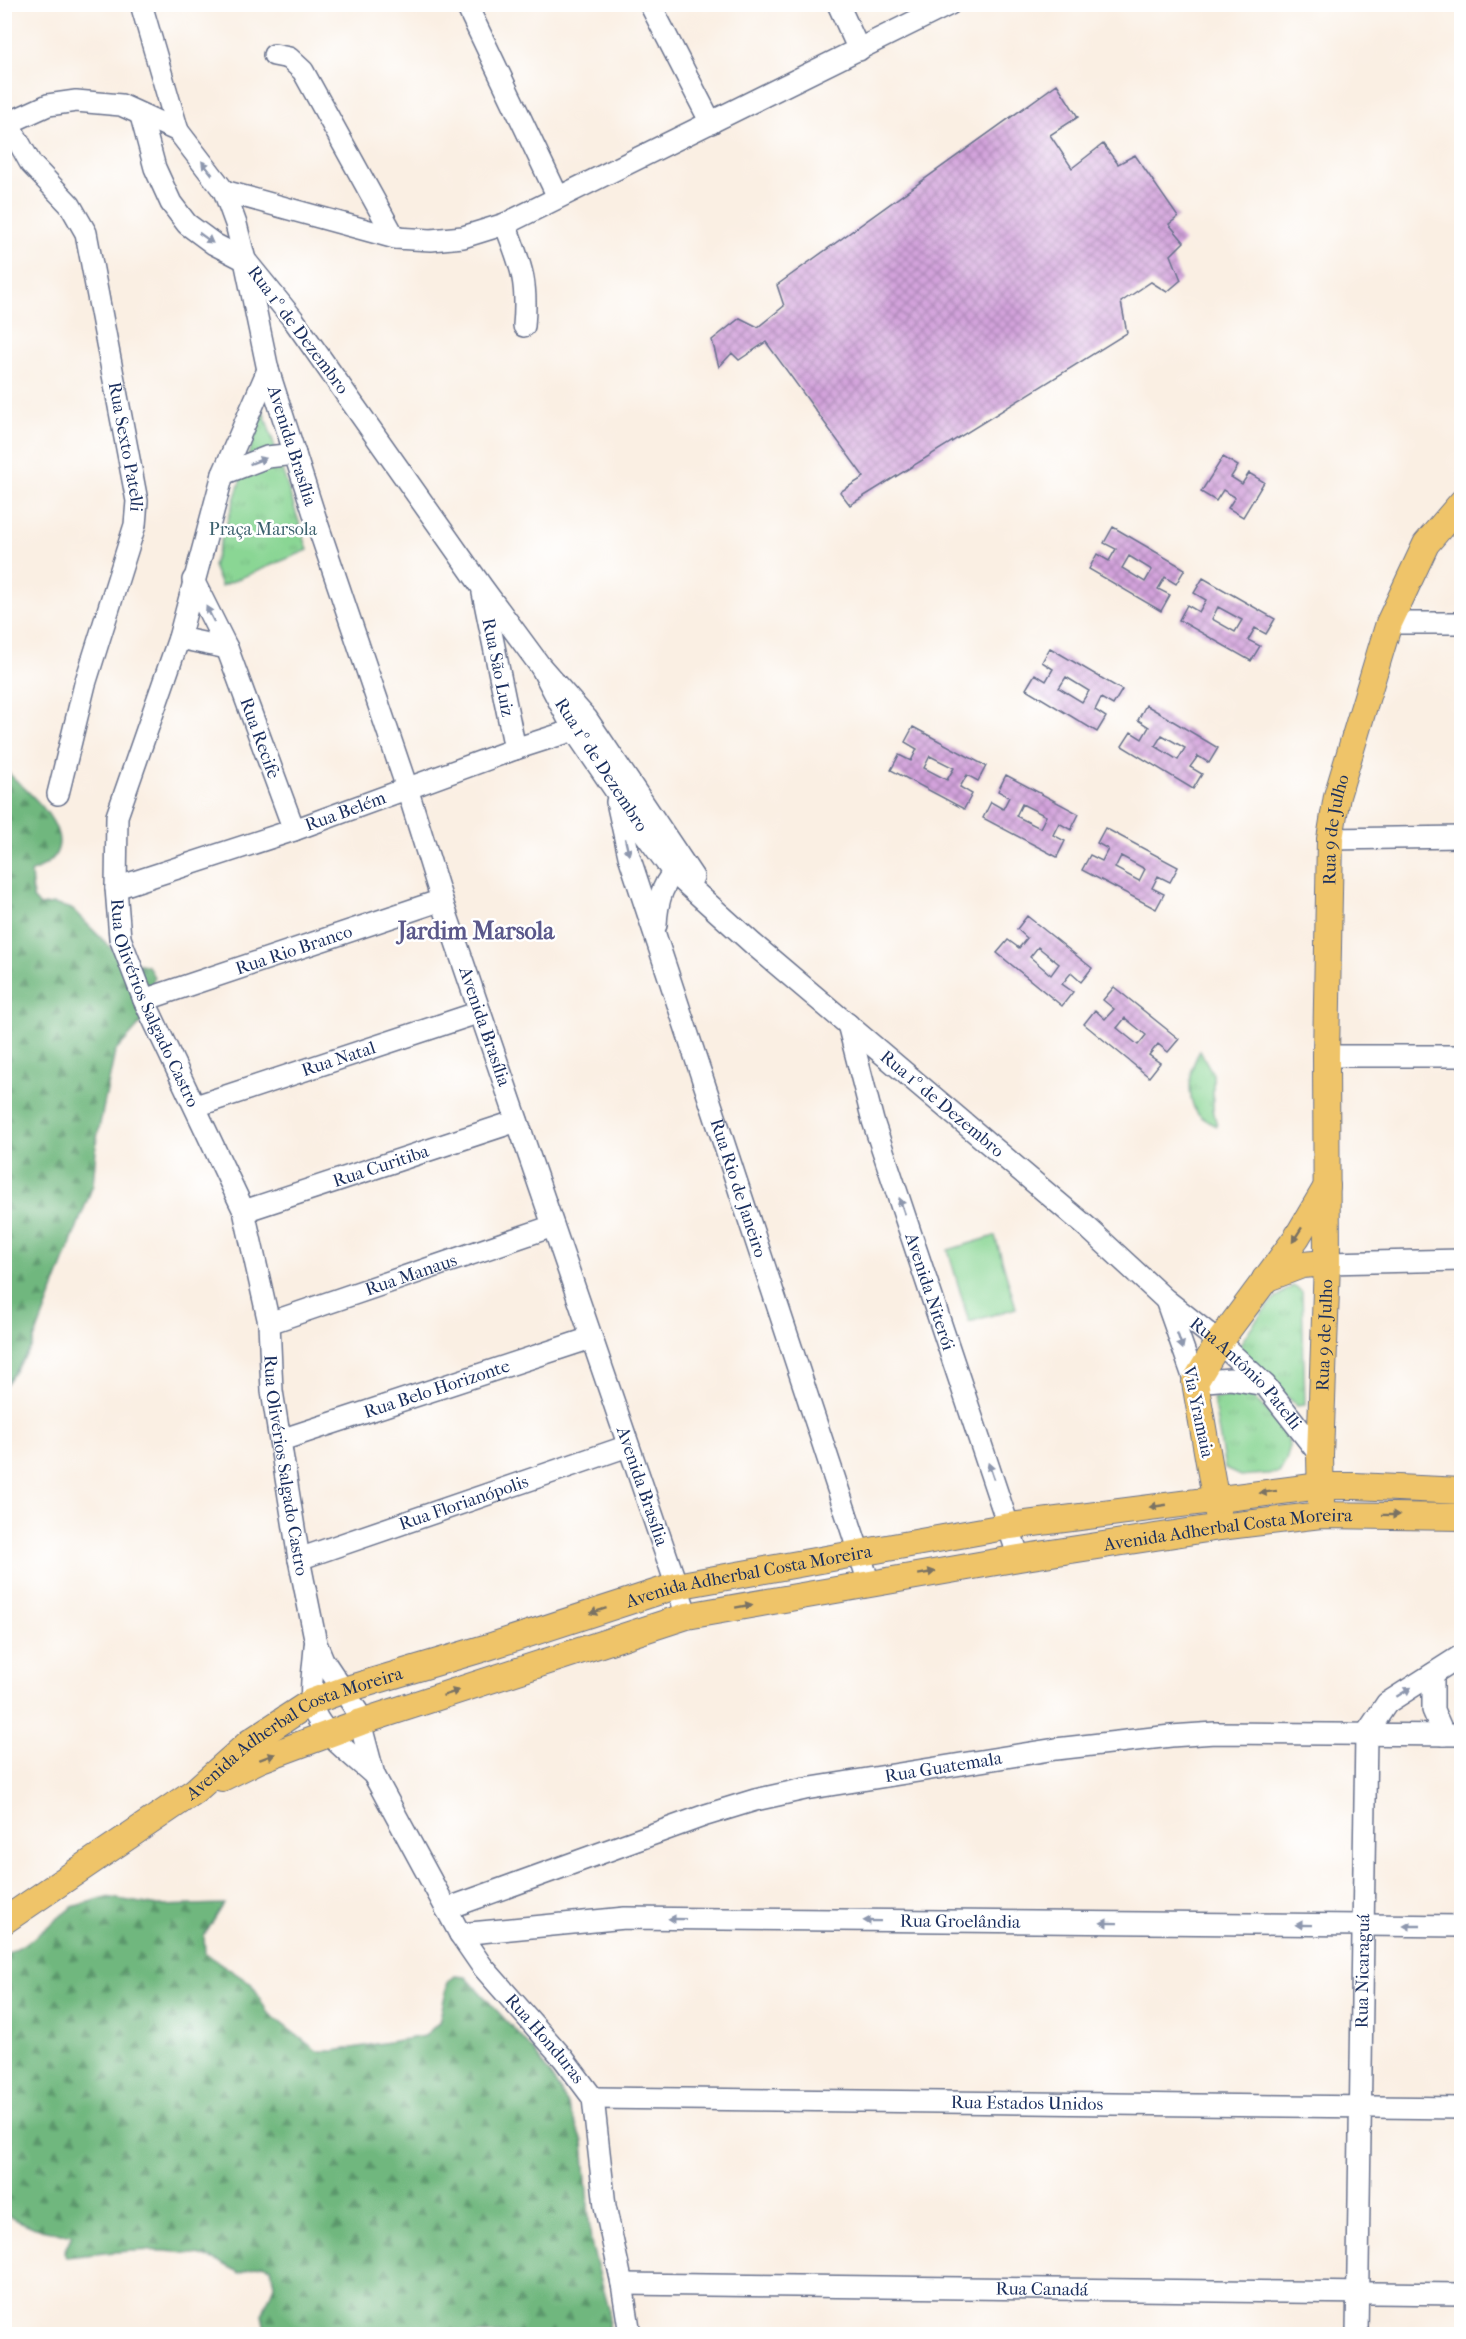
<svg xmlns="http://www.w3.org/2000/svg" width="1466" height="2339" viewBox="0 0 1466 2339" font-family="'IM FELL French Canon',serif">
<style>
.forest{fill:url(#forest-firs);stroke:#45736e;stroke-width:1.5}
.park{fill:url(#park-tufts);stroke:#528279;stroke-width:1.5}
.garden{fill:#8ad694;stroke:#528279;stroke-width:1.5}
.building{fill:url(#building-cross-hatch);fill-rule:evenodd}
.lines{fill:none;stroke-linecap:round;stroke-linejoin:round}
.minor-casing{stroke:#69728d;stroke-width:24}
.major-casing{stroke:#69728d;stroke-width:28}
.minor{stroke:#fff;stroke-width:21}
.major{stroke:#efc469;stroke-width:26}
.oneway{fill:#8d97ae}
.oneway2{fill:#7a7263}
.labels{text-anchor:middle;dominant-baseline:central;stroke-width:5;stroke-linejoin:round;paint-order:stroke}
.street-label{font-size:18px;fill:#1b2f5e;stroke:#fff}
.park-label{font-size:18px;fill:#3c616e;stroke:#fff}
.district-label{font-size:24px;font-weight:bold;fill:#5b588a;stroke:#fff}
</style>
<defs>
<pattern id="forest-firs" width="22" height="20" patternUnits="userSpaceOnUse" patternTransform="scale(1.5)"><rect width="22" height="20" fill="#6fb77e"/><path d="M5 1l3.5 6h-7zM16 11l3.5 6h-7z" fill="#5a956a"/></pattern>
<pattern id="park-tufts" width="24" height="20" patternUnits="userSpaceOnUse" patternTransform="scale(1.5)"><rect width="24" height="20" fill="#8ad694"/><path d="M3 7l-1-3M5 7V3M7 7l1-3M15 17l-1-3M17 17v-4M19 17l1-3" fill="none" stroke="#76b882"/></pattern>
<pattern id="building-cross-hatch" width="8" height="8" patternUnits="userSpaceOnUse" patternTransform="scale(1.5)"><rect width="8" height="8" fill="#d3a3db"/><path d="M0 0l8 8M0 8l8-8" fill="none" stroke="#aa85b5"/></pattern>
</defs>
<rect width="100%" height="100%" fill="#fff"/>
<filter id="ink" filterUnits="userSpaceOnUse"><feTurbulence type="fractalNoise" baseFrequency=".0167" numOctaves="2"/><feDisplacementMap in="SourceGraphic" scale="12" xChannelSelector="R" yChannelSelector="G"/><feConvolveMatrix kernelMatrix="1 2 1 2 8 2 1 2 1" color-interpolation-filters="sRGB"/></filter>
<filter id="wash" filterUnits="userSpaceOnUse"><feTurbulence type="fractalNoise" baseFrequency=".008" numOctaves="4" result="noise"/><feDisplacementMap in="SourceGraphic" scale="24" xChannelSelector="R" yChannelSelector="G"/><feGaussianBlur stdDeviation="1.35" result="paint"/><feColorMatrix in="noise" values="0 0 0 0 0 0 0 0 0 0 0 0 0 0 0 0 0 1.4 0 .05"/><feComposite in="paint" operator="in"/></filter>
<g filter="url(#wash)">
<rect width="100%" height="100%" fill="#faefe3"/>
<path class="forest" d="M5,770C24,788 75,828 54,857C49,864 38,869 31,873L33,898L40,906L54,904L72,909L122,959L148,966L154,977L144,1020L115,1052L97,1138L93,1185L31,1348L5,1386Z
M106,1897L159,1906L224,1904L204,1936L205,1953L253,1985L267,2012L317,2051H334L425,2036L439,2022L448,1982L455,1976L466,1977L534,2051L562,2093L583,2141L591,2243L609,2309L608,2334H266L262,2315L274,2285L271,2267L263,2264L240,2273C229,2267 217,2260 206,2257C161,2245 112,2252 66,2257L64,2252L72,2235L35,2228L5,2215V1955L31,1940L72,1907Z"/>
<path class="park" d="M263,410L308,550L221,586L213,566Z
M1200,1051L1213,1074V1109L1217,1126C1208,1122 1198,1117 1194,1108C1187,1090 1190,1066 1200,1051Z
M1293,1286L1302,1292L1305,1405L1297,1406L1237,1349C1253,1324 1267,1301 1293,1286Z
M1233,1396L1253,1397C1277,1422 1304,1437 1279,1473L1240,1476L1225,1469L1213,1398Z"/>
<path class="garden" d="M995,1236L1016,1308L969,1322L948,1250Z"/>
<g id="blocks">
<path class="building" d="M1057,84L1078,117L1050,135L1072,168L1103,144L1118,164L1135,155L1178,217L1169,224L1184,242L1171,255L1181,280L1167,292L1151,282L1121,302L1127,333L850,505L840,492L864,477L766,342L739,360L732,353L719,367L712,340L740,318L758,327L784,306L777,285Z
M1223,457L1238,466L1231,477L1242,484L1249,473L1264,482L1243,517L1228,508L1235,497L1223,490L1216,501L1201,492Z
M1113,527L1185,569L1176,584L1165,577L1158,589L1170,595L1161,611L1089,569L1097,554L1109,561L1116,549L1104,543ZM1129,556L1152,570L1145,582L1122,568Z
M1203,578L1275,619L1266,634L1255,628L1248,640L1260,646L1251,661L1179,620L1187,605L1199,612L1206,600L1194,593ZM1218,607L1242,620L1235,632L1212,619Z
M1050,648L1122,690L1113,705L1101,698L1095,710L1106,717L1097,732L1026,689L1035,674L1046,681L1053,669L1042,662ZM1066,677L1089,691L1082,702L1059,688Z
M1146,705L1218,748L1209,763L1198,756L1190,767L1202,774L1193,789L1122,746L1131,732L1142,739L1149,727L1138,720ZM1162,735L1185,748L1178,760L1155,746Z
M913,727L986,766L978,781L967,775L960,787L972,794L964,809L891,770L899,755L911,761L917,749L905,742ZM930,756L954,768L947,780L924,768Z
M1006,775L1079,814L1071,830L1059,823L1053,835L1065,841L1057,857L983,818L991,802L1003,809L1009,797L998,791ZM1022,804L1046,816L1040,828L1016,816Z
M1105,828L1178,867L1170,882L1158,876L1152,888L1164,894L1156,909L1082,870L1090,855L1102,861L1108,849L1097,843ZM1121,856L1145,869L1139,881L1115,868Z
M1027,916L1092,968L1081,982L1071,973L1062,984L1073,992L1062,1006L997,953L1008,940L1019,948L1027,938L1017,929ZM1038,947L1059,964L1051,975L1030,957Z
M1114,987L1179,1039L1168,1052L1158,1044L1149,1055L1160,1063L1149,1077L1084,1024L1095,1010L1105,1019L1114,1009L1103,1000ZM1125,1018L1146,1035L1138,1045L1117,1028Z"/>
</g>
</g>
<g filter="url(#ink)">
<use href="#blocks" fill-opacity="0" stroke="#69728d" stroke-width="1.5"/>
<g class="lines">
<g class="minor-casing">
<g id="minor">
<path d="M141,4L178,131"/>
<path d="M466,4L558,197"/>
<path d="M650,4L711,123"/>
<path d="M838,4L859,50"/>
<path d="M274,55L289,58L303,71L395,238"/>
<path d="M141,116L155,168L171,203L187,224L214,244L245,260L293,319L482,587L541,667L587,719L693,877"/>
<path id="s1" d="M4,121L8,123L31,164L70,205L86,233L137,501L135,525L85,684L58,794"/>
<path id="s2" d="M4,125L48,105L76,101L121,105L178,131L224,191L236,224L245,260L268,370L316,520L407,788L445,910L687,1616"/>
<path d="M224,191L395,238L431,240L463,237L505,224L950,4"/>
<path d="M505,224C521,266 528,280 524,326"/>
<path id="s3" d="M268,370L223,474L179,638L117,816L116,888L120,938L144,1000L244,1211L269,1323L272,1391L299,1559L316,1643L323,1660L357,1711L374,1775L460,1934L482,1966L563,2058L593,2098L605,2206L622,2284L630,2334"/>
<path d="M223,474L267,457L295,454"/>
<path id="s4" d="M193,580L227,648L294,830"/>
<path id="s5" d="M483,593L515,749"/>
<path d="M1389,623H1462"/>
<path d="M179,638L227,648"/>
<path id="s6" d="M541,667L574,730L645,834L673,872L753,944L1088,1228L1166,1300L1219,1342L1265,1385L1320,1455"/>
<path id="s7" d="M617,802L629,856L869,1583"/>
<path d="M1330,839L1462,837"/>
<path id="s8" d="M116,888L294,830L515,749L574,730L585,739"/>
<path d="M656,925C657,900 663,880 683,863"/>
<path id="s9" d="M144,1000L442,900"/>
<path id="s10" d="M848,1024L873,1121L1019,1558"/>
<path d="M1326,1056H1462"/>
<path id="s11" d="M196,1106L480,1012"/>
<path id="s12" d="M244,1211L517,1121"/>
<path d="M1327,1263L1462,1260"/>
<path d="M1166,1300L1195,1382L1230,1379L1265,1385"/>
<path id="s13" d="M269,1323L553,1226"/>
<path id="s14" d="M281,1440L591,1338"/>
<path id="s15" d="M299,1559L628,1446"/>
<path d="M315,1646C314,1665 310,1684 312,1702C313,1728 356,1758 374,1775"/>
<path d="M1433,1674V1710L1444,1735"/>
<path id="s16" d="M446,1909L706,1815L755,1800L805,1789L1056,1749L1171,1736L1215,1733L1462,1735"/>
<path id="s17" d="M460,1934L625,1918L1462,1926"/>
<path id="s18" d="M593,2098L1462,2108"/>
<path id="s19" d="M622,2284L1462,2294"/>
<path id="s20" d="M1357,2334L1366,1734L1387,1703L1462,1655"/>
</g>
</g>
<g class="major-casing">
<g id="major">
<path d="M1265,1279L1302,1265L1327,1263"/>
<path id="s21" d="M1321,1503L1320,1455L1327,1263L1326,1056L1330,839L1337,796L1389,623L1426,544L1462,502"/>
<path d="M1218,1514L1195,1382L1219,1342L1297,1237L1327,1186"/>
<path id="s22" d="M222,1778L261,1759L361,1722L687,1616L1019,1558L1220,1527L1321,1515L1462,1517"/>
<path id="s23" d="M4,1921L195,1791L250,1742L311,1702L344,1690L485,1648L676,1586L1010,1526L1320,1486H1355L1462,1491"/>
</g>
</g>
<use href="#minor" class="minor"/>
<use href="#major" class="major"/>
</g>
<defs><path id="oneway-solid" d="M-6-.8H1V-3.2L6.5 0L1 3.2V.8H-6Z" transform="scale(1.5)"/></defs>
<g class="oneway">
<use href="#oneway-solid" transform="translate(207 168) rotate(-128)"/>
<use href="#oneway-solid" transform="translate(206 238) rotate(36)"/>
<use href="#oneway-solid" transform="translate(258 461) rotate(-20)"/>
<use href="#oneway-solid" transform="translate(210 614) rotate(-117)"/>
<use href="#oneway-solid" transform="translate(627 847) rotate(77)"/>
<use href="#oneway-solid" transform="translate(902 1206) rotate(-109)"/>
<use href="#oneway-solid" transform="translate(1180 1341) rotate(71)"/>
<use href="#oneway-solid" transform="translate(991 1471) rotate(-109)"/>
<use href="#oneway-solid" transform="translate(1404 1692) rotate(-32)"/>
<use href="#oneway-solid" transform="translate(677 1919) rotate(-179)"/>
<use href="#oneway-solid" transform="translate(872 1921) rotate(-179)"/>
<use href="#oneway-solid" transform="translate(1109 1923) rotate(-179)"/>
<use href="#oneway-solid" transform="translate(1304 1925) rotate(-179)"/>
<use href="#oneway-solid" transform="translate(1412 1926) rotate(-180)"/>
</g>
<g class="oneway2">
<use href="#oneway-solid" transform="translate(1297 1235) rotate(123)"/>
<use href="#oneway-solid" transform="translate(1268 1492) rotate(173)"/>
<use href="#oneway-solid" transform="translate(1158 1506) rotate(172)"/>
<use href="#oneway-solid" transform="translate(1391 1515) rotate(1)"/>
<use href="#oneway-solid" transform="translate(927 1573) rotate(-10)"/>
<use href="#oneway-solid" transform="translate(744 1606) rotate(-10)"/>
<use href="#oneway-solid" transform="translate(598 1611) rotate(162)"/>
<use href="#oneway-solid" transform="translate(451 1693) rotate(-18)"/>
<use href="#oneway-solid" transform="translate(267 1757) rotate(-21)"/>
</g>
</g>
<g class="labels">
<g class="street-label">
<text transform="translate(298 330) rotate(53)">Rua 1º de Dezembro</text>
<text stroke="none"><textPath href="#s2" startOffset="524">Avenida Brasília</textPath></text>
<text stroke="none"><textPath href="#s1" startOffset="358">Rua Sexto Patelli</textPath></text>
<text stroke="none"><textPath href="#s5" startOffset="76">Rua São Luiz</textPath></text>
<text stroke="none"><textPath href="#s4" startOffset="172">Rua Recife</textPath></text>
<text transform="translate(601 765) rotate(57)">Rua 1º de Dezembro</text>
<text stroke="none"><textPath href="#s8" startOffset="242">Rua Belém</textPath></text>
<text stroke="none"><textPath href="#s21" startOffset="674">Rua 9 de Julho</textPath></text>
<text stroke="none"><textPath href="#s9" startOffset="158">Rua Rio Branco</textPath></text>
<text stroke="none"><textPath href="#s3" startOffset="666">Rua Olivérios Salgado Castro</textPath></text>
<text stroke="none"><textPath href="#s2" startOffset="1136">Avenida Brasília</textPath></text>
<text stroke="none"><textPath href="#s11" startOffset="150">Rua Natal</textPath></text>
<text transform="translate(942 1104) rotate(40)">Rua 1º de Dezembro</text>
<text stroke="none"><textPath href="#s12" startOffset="144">Rua Curitiba</textPath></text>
<text stroke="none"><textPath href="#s7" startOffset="405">Rua Rio de Janeiro</textPath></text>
<text stroke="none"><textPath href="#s13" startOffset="150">Rua Manaus</textPath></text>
<text stroke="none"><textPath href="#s10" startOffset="280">Avenida Niterói</textPath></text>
<text stroke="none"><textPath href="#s21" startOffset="168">Rua 9 de Julho</textPath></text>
<text stroke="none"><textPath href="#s6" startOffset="1006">Rua Antônio Patelli</textPath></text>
<text stroke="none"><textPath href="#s14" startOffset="164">Rua Belo Horizonte</textPath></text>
<text transform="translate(1198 1412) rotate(78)">Via Yramaia</text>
<text stroke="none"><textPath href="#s3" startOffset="1152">Rua Olivérios Salgado Castro</textPath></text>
<text stroke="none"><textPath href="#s2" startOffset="1622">Avenida Brasília</textPath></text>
<text stroke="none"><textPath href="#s15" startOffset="174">Rua Florianópolis</textPath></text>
<text stroke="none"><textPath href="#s22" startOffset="1041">Avenida Adherbal Costa Moreira</textPath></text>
<text stroke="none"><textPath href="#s23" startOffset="834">Avenida Adherbal Costa Moreira</textPath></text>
<text stroke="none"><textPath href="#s23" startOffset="348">Avenida Adherbal Costa Moreira</textPath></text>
<text stroke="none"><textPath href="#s16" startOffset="519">Rua Guatemala</textPath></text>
<text stroke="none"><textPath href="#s17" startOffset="501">Rua Groelândia</textPath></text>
<text stroke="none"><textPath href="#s20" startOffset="363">Rua Nicaraguá</textPath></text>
<text stroke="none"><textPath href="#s3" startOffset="1794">Rua Honduras</textPath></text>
<text stroke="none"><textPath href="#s18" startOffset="434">Rua Estados Unidos</textPath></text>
<text stroke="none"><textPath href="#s19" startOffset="420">Rua Canadá</textPath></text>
</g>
<g class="park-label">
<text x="263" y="529">Praça Marsola</text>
</g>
<g class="district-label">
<text x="476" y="931">Jardim Marsola</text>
</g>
</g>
<rect width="1466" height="2339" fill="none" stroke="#fff" stroke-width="24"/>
</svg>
